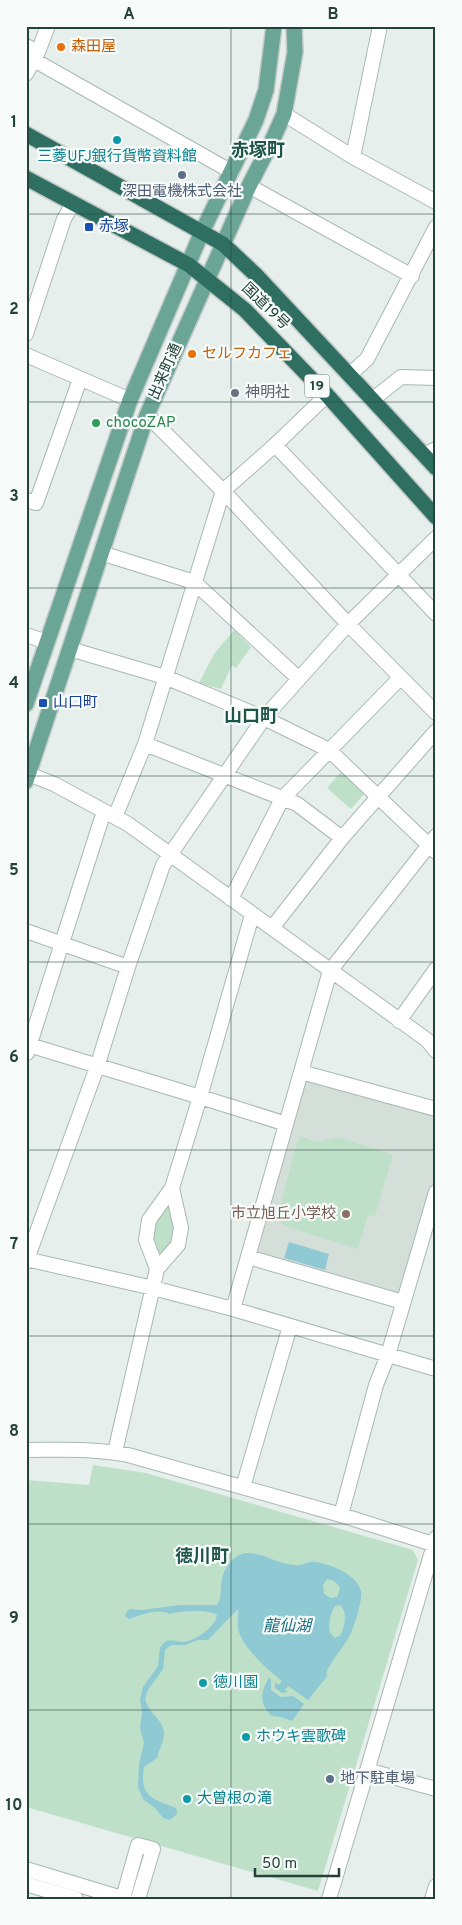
<svg xmlns="http://www.w3.org/2000/svg" width="462" height="1925" viewBox="0 0 462 1925" font-family="Overpass,'Noto Sans JP',sans-serif">
<style>
.built{fill:#d4dfda}
.green{fill:#bfe0c8}
.water{fill:#8ec9d4;fill-rule:evenodd}
.lines{fill:none;stroke-linecap:round;stroke-linejoin:round}
.minor-casing{stroke:#a8b8b2;stroke-width:16}
.major-casing{stroke:#c2cac8;stroke-width:18}
.highway-casing{stroke:#c2cac8;stroke-width:18}
.minor{stroke:#fff;stroke-width:14}
.major{stroke:#6aa596;stroke-width:15}
.highway{stroke:#2f6f62;stroke-width:15}
.grid{fill:none;stroke:#24423a;stroke-width:1;stroke-opacity:0.55}
.food-dot{fill:#e8710a;stroke:#f7fbf9;stroke-width:2}
.culture-dot{fill:#0f9aa8;stroke:#f7fbf9;stroke-width:2}
.service-dot{fill:#5c6f8a;stroke:#f7fbf9;stroke-width:2}
.transit-dot{fill:#1a4fb4;stroke:#f7fbf9;stroke-width:2}
.worship-dot{fill:#6b7280;stroke:#f7fbf9;stroke-width:2}
.leisure-dot{fill:#2e9e5b;stroke:#f7fbf9;stroke-width:2}
.education-dot{fill:#8d6e63;stroke:#f7fbf9;stroke-width:2}
.labels{text-anchor:middle;dominant-baseline:central;stroke-width:4.5;stroke-linejoin:round;paint-order:stroke}
.shield{fill:#f7fbf9;stroke:#637a73;stroke-width:1}
.shield-label{font-size:14px;font-weight:bold;fill:#24423a}
.food-label{font-size:15px;fill:#c56008;stroke:#f7fbf9;text-anchor:start}
.culture-label{font-size:15px;fill:#0d838f;stroke:#f7fbf9;text-anchor:start}
.service-label{font-size:15px;fill:#4e5e75;stroke:#f7fbf9}
.transit-label{font-size:15px;fill:#164399;stroke:#f7fbf9;text-anchor:start}
.street-label{font-size:15px;fill:#24423a;stroke:#f7fbf9}
.worship-label{font-size:15px;fill:#5b616d;stroke:#f7fbf9;text-anchor:start}
.leisure-label{font-size:15px;fill:#27864d;stroke:#f7fbf9;text-anchor:start}
.education-label{font-size:15px;fill:#785e54;stroke:#f7fbf9;text-anchor:end}
.water-label{font-size:16px;font-style:italic;fill:#1c6f80;stroke:#f7fbf9}
.quarter-label{font-size:18px;font-weight:bold;fill:#1f5548;stroke:#f7fbf9}
.neatline{fill:none;stroke:#24423a;stroke-width:2}
.grid-label{font-size:16px;text-anchor:middle;font-weight:bold;fill:#24423a}
</style>
<rect width="100%" height="100%" fill="#e6efeb"/>
<path class="built" d="M306,1080L436,1112V1175L401,1294L395,1295L256,1252Z"/>
<path class="green" d="M234,630L251,647L236,668L232,665L221,689L199,683L214,654Z
M341,772L365,793L351,809L327,788Z
M299,1136L318,1142L338,1137L393,1155L375,1216L368,1215L358,1249L284,1226L277,1216Z
M167,1208L172,1210C177,1226 180,1244 160,1253L155,1250C150,1234 152,1218 167,1208Z
M93,1465L146,1473L413,1550L418,1560L318,1891L26,1807V1480L89,1485Z"/>
<path class="water" d="M289,1242L329,1254L325,1270L284,1258Z
M245,1553C263,1552 278,1565 296,1565C303,1566 308,1561 315,1562C330,1564 357,1574 361,1591C363,1599 354,1627 350,1635C343,1649 332,1658 326,1674L328,1675L308,1700L288,1686L285,1690L288,1692L282,1693L275,1688V1682L279,1685L282,1681C267,1669 243,1648 238,1629C237,1623 239,1615 238,1609L208,1640H198L185,1645H171L165,1650L163,1669L148,1690L145,1699C148,1712 161,1718 164,1731C165,1739 159,1750 157,1758L144,1767C139,1797 153,1799 176,1808L177,1814L170,1820L163,1818L156,1809L143,1799L138,1787L139,1763L144,1743L140,1728L142,1713L140,1699L143,1687L158,1666L160,1647L166,1641C172,1639 177,1642 183,1642C195,1641 215,1628 217,1615C210,1609 179,1611 170,1614C156,1608 144,1614 129,1619L125,1616L126,1613L130,1609L141,1610L180,1605H217C225,1594 216,1580 229,1564C234,1558 237,1555 245,1553ZM327,1579C333,1580 337,1582 340,1588L337,1597L331,1598L324,1594L323,1585ZM340,1605C348,1613 345,1626 340,1636L335,1638L330,1633C328,1624 330,1614 335,1606Z
M269,1678L271,1679V1690L281,1697L293,1696L304,1704L292,1721L281,1717L272,1716C259,1705 260,1691 269,1678Z"/>
<g class="lines">
<g class="minor-casing">
<path id="minor" d="M26,46L38,52
M34,60L232,172
M26,74L38,52L48,26
M284,114L353,157L436,202
M353,157L380,26
M249,186L412,276
M26,334L64,219L73,204
M26,355L130,400
M349,375L367,359L436,227
M372,400L401,377L436,378
M147,415L223,491L348,624L436,713
M275,445L436,614
M423,455L436,449
M26,500L36,503L80,379
M101,553L194,582L298,678
M26,635L47,642
M70,649L165,677L264,718L329,750L436,852
M145,744L297,804L342,838
M26,773L54,784L128,824L427,1040L436,1051
M115,817L145,744L223,491L275,445L327,395
M231,899L282,799L400,678
M272,928L342,838L436,731
M26,931L128,967
M399,1021L436,969
M26,1044C113,1071 200,1096 286,1124
M27,1053L104,811
M301,1072L436,1109
M248,1257L403,1302
M26,1259L153,1288L233,1309L436,1369
M26,1262L97,1067L128,967L163,865L264,718L348,624L436,538
M157,1269L146,1240L149,1220L172,1188L200,1097L252,915
M233,1309L330,971L436,836
M26,1450C60,1450 95,1448 128,1455L341,1515L436,1545
M115,1452L157,1269L178,1245L181,1228L172,1188
M243,1487L290,1326
M341,1515L376,1385L388,1355L436,1192
M367,1770L436,1789
M26,1869L125,1899
M26,1884L76,1899
M123,1898L138,1845L153,1849L138,1899
M329,1899L436,1538
M432,1899L436,1886"/>
</g>
<g class="major-casing">
<path id="major" d="M26,704L130,400L202,232L256,120L266,90L274,26
M26,781L147,415L249,186L272,141L284,114L295,52L294,26"/>
</g>
<g class="highway-casing">
<path id="highway" d="M26,134L223,244L257,276L436,468
M26,178L189,265L245,310L327,395L436,517"/>
</g>
<use href="#minor" class="minor"/>
<use href="#major" class="major"/>
<use href="#highway" class="highway"/>
</g>
<path class="grid" d="M231,26V1899M26,214H436M26,402H436M26,588H436M26,776H436M26,962H436M26,1150H436M26,1336H436M26,1524H436M26,1710H436"/>
<g class="food-dot">
<circle cx="61" cy="47" r="5"/>
<circle cx="192" cy="354" r="5"/>
</g>
<g class="culture-dot">
<circle cx="117" cy="140" r="5"/>
<circle cx="203" cy="1683" r="5"/>
<circle cx="246" cy="1737" r="5"/>
<circle cx="187" cy="1799" r="5"/>
</g>
<g class="service-dot">
<circle cx="182" cy="175" r="5"/>
<circle cx="330" cy="1779" r="5"/>
</g>
<g class="transit-dot">
<rect x="84" y="222" width="10" height="10" rx="2.5"/>
<rect x="38" y="698" width="10" height="10" rx="2.5"/>
</g>
<circle class="worship-dot" cx="235" cy="393" r="5"/>
<circle class="leisure-dot" cx="96" cy="423" r="5"/>
<circle class="education-dot" cx="346" cy="1214" r="5"/>
<g class="labels">
<rect class="shield" x="304.5" y="374.5" width="25" height="23" rx="4"/>
<g class="shield-label">
<text x="317" y="386">19</text>
</g>
<g class="food-label">
<text x="71" y="47">森田屋</text>
<text x="202" y="354">セルフカフェ</text>
</g>
<g class="culture-label">
<text x="117" y="157" text-anchor="middle">三菱UFJ銀行貨幣資料館</text>
<text x="213" y="1683">徳川園</text>
<text x="256" y="1737">ホウキ雲歌碑</text>
<text x="197" y="1799">大曽根の滝</text>
</g>
<g class="service-label">
<text x="182" y="192">深田電機株式会社</text>
<text x="340" y="1779" text-anchor="start">地下駐車場</text>
</g>
<g class="transit-label">
<text x="99" y="227">赤塚</text>
<text x="53" y="703">山口町</text>
</g>
<g class="street-label">
<text transform="translate(265 307) rotate(44)">国道19号</text>
<text transform="translate(166 372) rotate(-66)">出来町通</text>
</g>
<g class="worship-label">
<text x="245" y="393">神明社</text>
</g>
<g class="leisure-label">
<text x="106" y="423">chocoZAP</text>
</g>
<g class="education-label">
<text x="336" y="1214">市立旭丘小学校</text>
</g>
<g class="water-label">
<text x="287" y="1627">龍仙湖</text>
</g>
<g class="quarter-label">
<text x="258" y="151">赤塚町</text>
<text x="251" y="717">山口町</text>
<text x="202" y="1557">徳川町</text>
</g>
</g>
<rect width="462" height="1925" fill="none" stroke="#f7fbf9" stroke-width="55"/>
<path d="M255 1868v8h84v-8" fill="none" stroke="#24423a" stroke-width="2.5"/>
<text x="262" y="1868" font-size="15" fill="#24423a" stroke="#f7fbf9" stroke-width="4" paint-order="stroke">50 m</text>
<rect x="28" y="28" width="406" height="1870" class="neatline"/>
<g class="grid-label">
<text x="129" y="19">A</text>
<text x="333" y="19">B</text>
<text x="14" y="127">1</text>
<text x="14" y="314">2</text>
<text x="14" y="501">3</text>
<text x="14" y="688">4</text>
<text x="14" y="875">5</text>
<text x="14" y="1062">6</text>
<text x="14" y="1249">7</text>
<text x="14" y="1436">8</text>
<text x="14" y="1623">9</text>
<text x="14" y="1810">10</text>
</g>
</svg>
